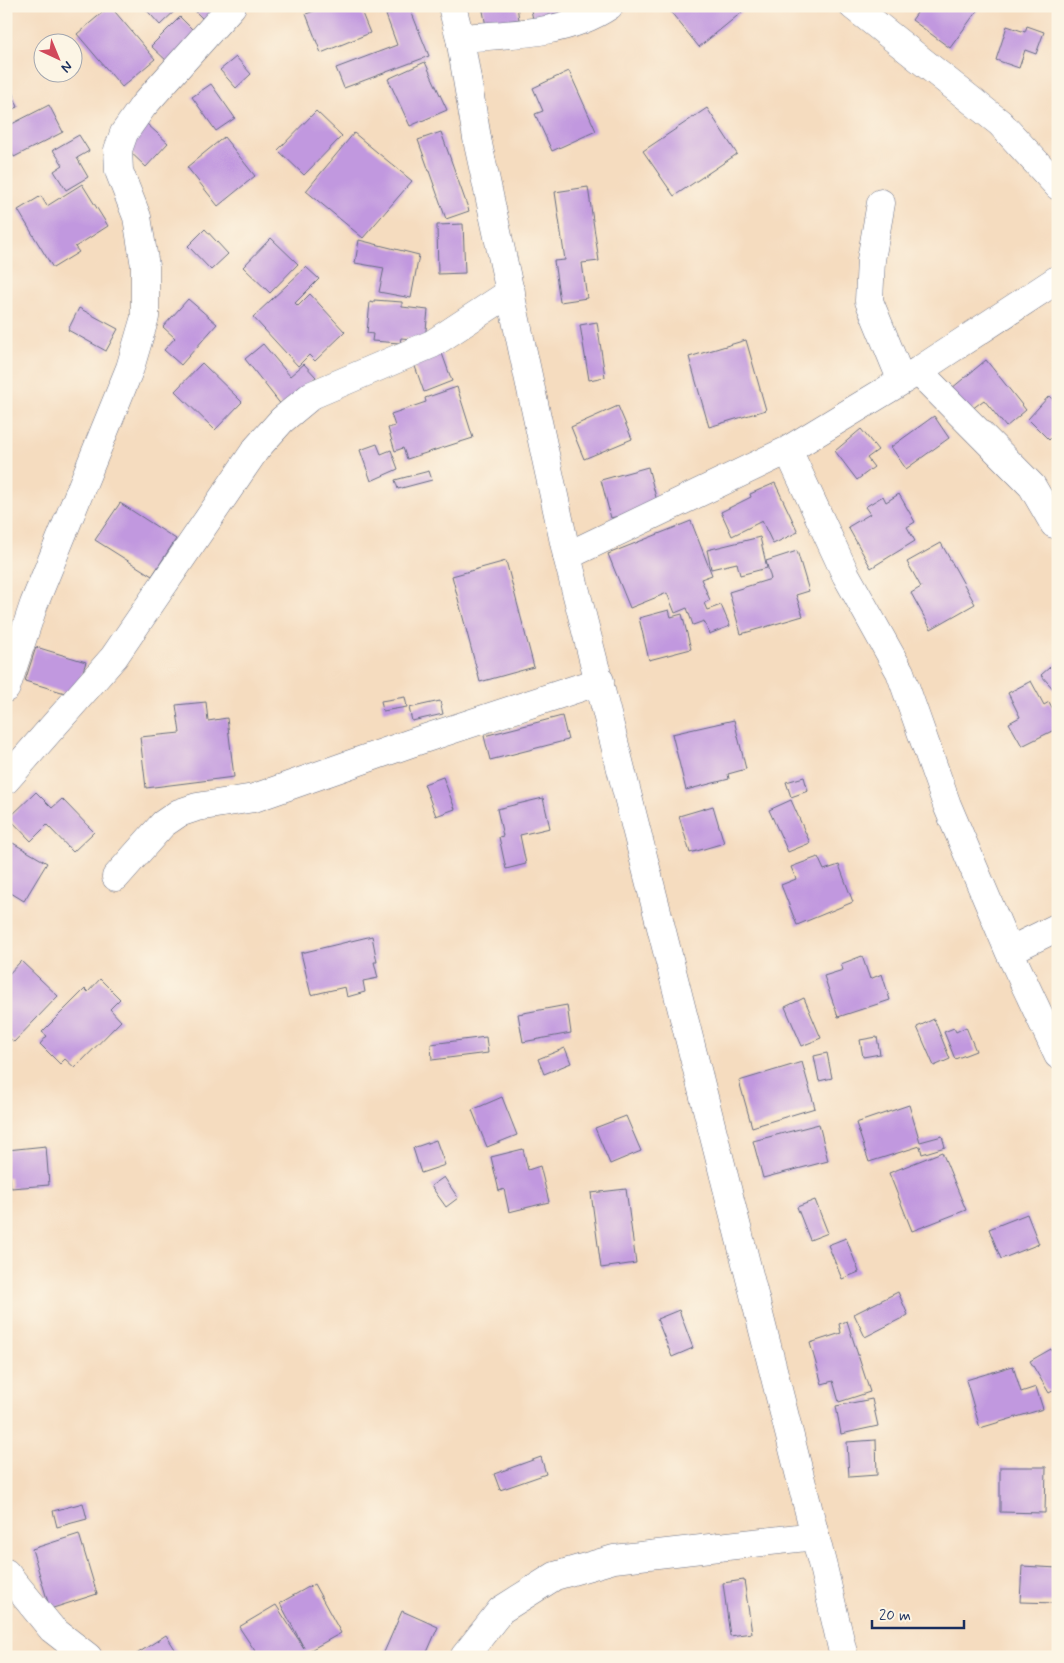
<svg xmlns="http://www.w3.org/2000/svg" width="1064" height="1663" viewBox="0 0 1064 1663" font-family="Mynerve,sans-serif">
<style>
.building{fill:#c198df}
.lines{fill:none;stroke-linecap:round;stroke-linejoin:round}
.minor-casing{stroke:#676c80;stroke-width:29}
.tertiary-casing{stroke:#676c80;stroke-width:29}
.minor{stroke:#fff;stroke-width:28}
.tertiary{stroke:#fff;stroke-width:28}
</style>
<rect width="100%" height="100%" fill="#fcf5e5"/>
<filter id="ink" filterUnits="userSpaceOnUse"><feTurbulence type="fractalNoise" baseFrequency=".02" numOctaves="2"/><feDisplacementMap in="SourceGraphic" scale="10" xChannelSelector="R" yChannelSelector="G"/><feConvolveMatrix kernelMatrix="1 2 1 2 8 2 1 2 1" color-interpolation-filters="sRGB"/></filter>
<filter id="wash" filterUnits="userSpaceOnUse"><feTurbulence type="fractalNoise" baseFrequency=".0096" numOctaves="4" result="noise"/><feDisplacementMap in="SourceGraphic" scale="20" xChannelSelector="R" yChannelSelector="G"/><feGaussianBlur stdDeviation="1.12" result="paint"/><feColorMatrix in="noise" values="0 0 0 0 0 0 0 0 0 0 0 0 0 0 0 0 0 1.4 0 .05"/><feComposite in="paint" operator="in"/></filter>
<g filter="url(#wash)">
<rect width="100%" height="100%" fill="#f5dcbf"/>
<g id="blocks">
<path class="building" d="M110,6L155,59L122,87L77,34Z
M143,6H180L160,25Z
M190,6H219L205,21Z
M327,6H359L370,33L321,53L306,14Z
M376,6H394L380,14Z
M409,6L429,56L344,88L336,68L397,45L386,15Z
M482,6H517L519,20L486,26Z
M545,6H596L535,28L531,10Z
M666,6H737L742,12L699,47Z
M922,6H977L979,8L950,48L912,20Z
M180,17L197,34L169,63L151,46Z
M1007,26L1025,32L1027,26L1044,32L1036,54L1025,50L1019,68L996,60Z
M236,57L251,74L236,88L220,70Z
M425,62L447,110L410,126L388,79Z
M569,71L596,131L552,151L535,114L543,111L533,88Z
M211,84L235,118L216,131L192,97Z
M10,87L18,107L6,112V88Z
M49,105L63,132L14,157L6,142V127Z
M707,108L737,154L674,196L643,151Z
M316,111L342,136L304,175L278,150Z
M147,124L168,143L146,167L125,147Z
M441,132L469,211L446,219L418,140Z
M354,133L412,181L363,238L306,191Z
M79,135L89,151L77,158L88,177L66,190L54,171L63,165L53,150Z
M224,137L255,176L218,206L187,167Z
M82,184L108,226L75,247L79,252L53,268L18,210L41,196L47,206Z
M588,187L599,261L582,263L587,298L560,302L554,261L565,260L555,192Z
M463,224L465,273L438,274L437,225Z
M205,229L228,254L211,270L188,246Z
M271,238L298,264L270,293L243,267Z
M359,240L419,255L411,298L379,292L384,268L355,263Z
M306,267L319,279L295,303L298,306L310,294L345,332L315,361L309,355L298,366L253,317Z
M188,299L217,324L181,365L164,350L175,338L163,327Z
M374,300L402,302V307L428,310L425,340L401,338L400,343L372,341L373,334L367,333L370,302L374,303Z
M79,308L118,329L106,351L68,330Z
M597,322L605,377L589,380L580,325Z
M746,340L766,410L709,427L689,357Z
M263,344L290,376L304,364L316,377L282,406L245,359Z
M440,348L452,381L424,392L412,358Z
M986,360L1026,410L1006,427L984,400L964,415L946,393Z
M202,363L242,402L215,430L175,391Z
M457,387L473,438L407,459L403,448L395,451L388,428L395,426L391,414L426,402L425,398Z
M1049,396L1058,404V431L1049,440L1028,419Z
M618,406L632,439L584,459L571,427Z
M934,416L949,438L906,469L891,447Z
M861,429L878,450L867,458L874,467L857,480L835,451Z
M377,444L381,454L391,450L398,469L371,481L360,450Z
M648,467L658,505L611,518L601,480Z
M429,471L432,480L398,489L395,480Z
M775,483L798,532L773,544L762,521L732,536L721,512L751,497L750,494Z
M899,494L915,522L907,527L915,541L871,568L848,527L870,514L865,507L883,496L886,502Z
M120,503L176,539L152,576L95,540Z
M691,521L712,575L701,579L710,600L704,603L707,610L721,605L730,626L709,634L704,621L693,625L687,608L675,613L667,593L630,608L608,554Z
M760,537L767,568L740,575L737,563L711,569L707,550Z
M941,543L975,604L931,629L911,593L921,587L907,562Z
M797,551L809,591L796,595L803,616L741,634L729,592L771,579L766,561Z
M506,561L534,667L480,682L452,576Z
M669,610L671,617L682,614L691,649L649,660L639,618Z
M36,647L86,662L75,696L25,681Z
M1058,660V688L1055,691L1041,675Z
M1031,681L1044,705L1049,702L1058,718V728L1022,746L1009,723L1020,717L1008,693Z
M405,697L407,707L383,711L381,701Z
M440,701L443,714L412,721L409,708Z
M206,702L208,721L227,718L234,777L146,788L140,737L180,733L176,705Z
M562,716L568,740L490,760L484,736Z
M734,720L746,769L728,774L729,779L686,790L672,734Z
M443,777L455,809L436,816L424,784Z
M804,777L808,791L791,797L786,782Z
M36,792L52,808L62,799L94,832L73,852L47,825L31,841L9,818Z
M543,798L550,828L520,835L526,864L506,869L499,837L503,836L497,809Z
M791,800L810,843L788,852L769,810Z
M713,806L724,843L690,853L679,816Z
M6,839L47,863L24,901L6,890Z
M818,857L824,870L839,865L853,902L797,925L781,885L796,879L791,867Z
M372,936L377,962H374L378,978L363,981L365,992L347,997L345,987L311,995L301,953Z
M862,956L870,979L882,974L890,1000L838,1017L824,976L843,970L841,964Z
M21,961L58,996L14,1042L6,1035V977Z
M100,979L120,999L110,1009L121,1021L75,1068L65,1059L60,1064L40,1044L47,1036L42,1032L85,989L88,992Z
M804,998L821,1038L802,1046L785,1007Z
M567,1005L571,1033L523,1042L518,1014Z
M934,1019L950,1059L934,1066L917,1027Z
M966,1027L976,1051L955,1059L944,1032L954,1028L956,1032Z
M486,1037L488,1053L432,1060L431,1044Z
M877,1037L880,1054L863,1057L860,1040Z
M565,1048L571,1063L544,1074L538,1059Z
M827,1053L832,1078L819,1081L814,1056Z
M802,1062L815,1108L752,1127L739,1081Z
M502,1097L517,1135L487,1147L472,1110Z
M909,1105L920,1142L942,1136L945,1147L922,1154L920,1146L869,1162L856,1123Z
M626,1116L641,1151L610,1164L595,1128Z
M819,1124L828,1161L763,1178L753,1141Z
M436,1140L445,1165L421,1173L413,1148Z
M46,1146L49,1185L11,1188L10,1177H6L7,1150Z
M523,1149L528,1170L540,1166L549,1202L509,1212L504,1189L499,1191L491,1157Z
M942,1152L966,1210L912,1231L889,1173Z
M444,1177L458,1198L446,1207L431,1186Z
M626,1189L636,1263L601,1268L591,1193Z
M815,1200L828,1233L810,1240L797,1207Z
M1027,1214L1039,1244L1001,1259L989,1229Z
M846,1238L859,1272L842,1279L828,1245Z
M898,1292L908,1315L865,1337L854,1314Z
M679,1310L693,1348L672,1357L657,1319Z
M847,1321L870,1392L839,1402L833,1381L822,1384L810,1343L841,1333L839,1324Z
M1051,1349L1058,1361V1388L1049,1393L1030,1361Z
M1013,1366L1021,1392L1036,1387L1043,1409L980,1428L966,1380Z
M872,1399L878,1426L841,1434L836,1406Z
M876,1440L877,1475L849,1477L847,1442Z
M541,1457L546,1474L500,1490L494,1474Z
M1000,1467H1046L1045,1513L1000,1512Z
M83,1503L87,1519L57,1527L53,1511Z
M79,1534L97,1594L50,1609L32,1549Z
M1022,1566L1058,1568V1603L1020,1602Z
M744,1580L752,1633L730,1636L723,1583Z
M314,1584L341,1633L298,1657H259L239,1627L276,1605L304,1648L280,1603Z
M402,1611L438,1627L425,1657H382Z
M166,1635L180,1657H132Z"/>
</g>
</g>
<g filter="url(#ink)">
<use href="#blocks" fill-opacity="0" stroke="#676c80" stroke-width="1"/>
<g class="lines">
<g class="minor-casing">
<path id="minor" d="M853,6L1000,123L1058,186
M460,38C509,34 566,35 609,6
M881,203L871,260L869,301L901,379
M918,371L1032,486L1054,524
M788,450L846,575L900,672L947,805L1009,951L1058,1055
M567,556L788,450L918,371L1058,279
M6,688L34,604L130,368L145,317V266L137,217L119,171L118,150L124,133L143,106L232,6
M6,780L114,657L256,449L282,420L312,395L432,344L511,292
M116,877L163,824L179,813L197,807L254,798L411,743L600,681
M1009,951L1058,927
M6,1573L52,1629L88,1657
M464,1657L501,1610L555,1576L614,1559L815,1536"/>
</g>
<g class="tertiary-casing">
<path id="tertiary" d="M452,6L460,38L478,144L567,556L824,1571L844,1657"/>
</g>
<use href="#minor" class="minor"/>
<use href="#tertiary" class="tertiary"/>
</g>
</g>
<rect width="1064" height="1663" fill="none" stroke="#fcf5e5" stroke-width="25"/>
<g transform="translate(58 58) rotate(136)"><circle r="24" fill="#fcf5e5" stroke="#a2a6af"/>
<path d="M0-4L9 19L0 12L-9 19Z" fill="#d1495b"/>
<text y="-8" font-size="14" font-weight="bold" text-anchor="middle" fill="#1b2f5e">N</text>
</g>
<path d="M872 1620v8h92v-8" fill="none" stroke="#1b2f5e" stroke-width="2.5"/>
<text x="879" y="1620" font-size="15" fill="#1b2f5e" stroke="#fcf5e5" stroke-width="4" paint-order="stroke">20 m</text>
</svg>
